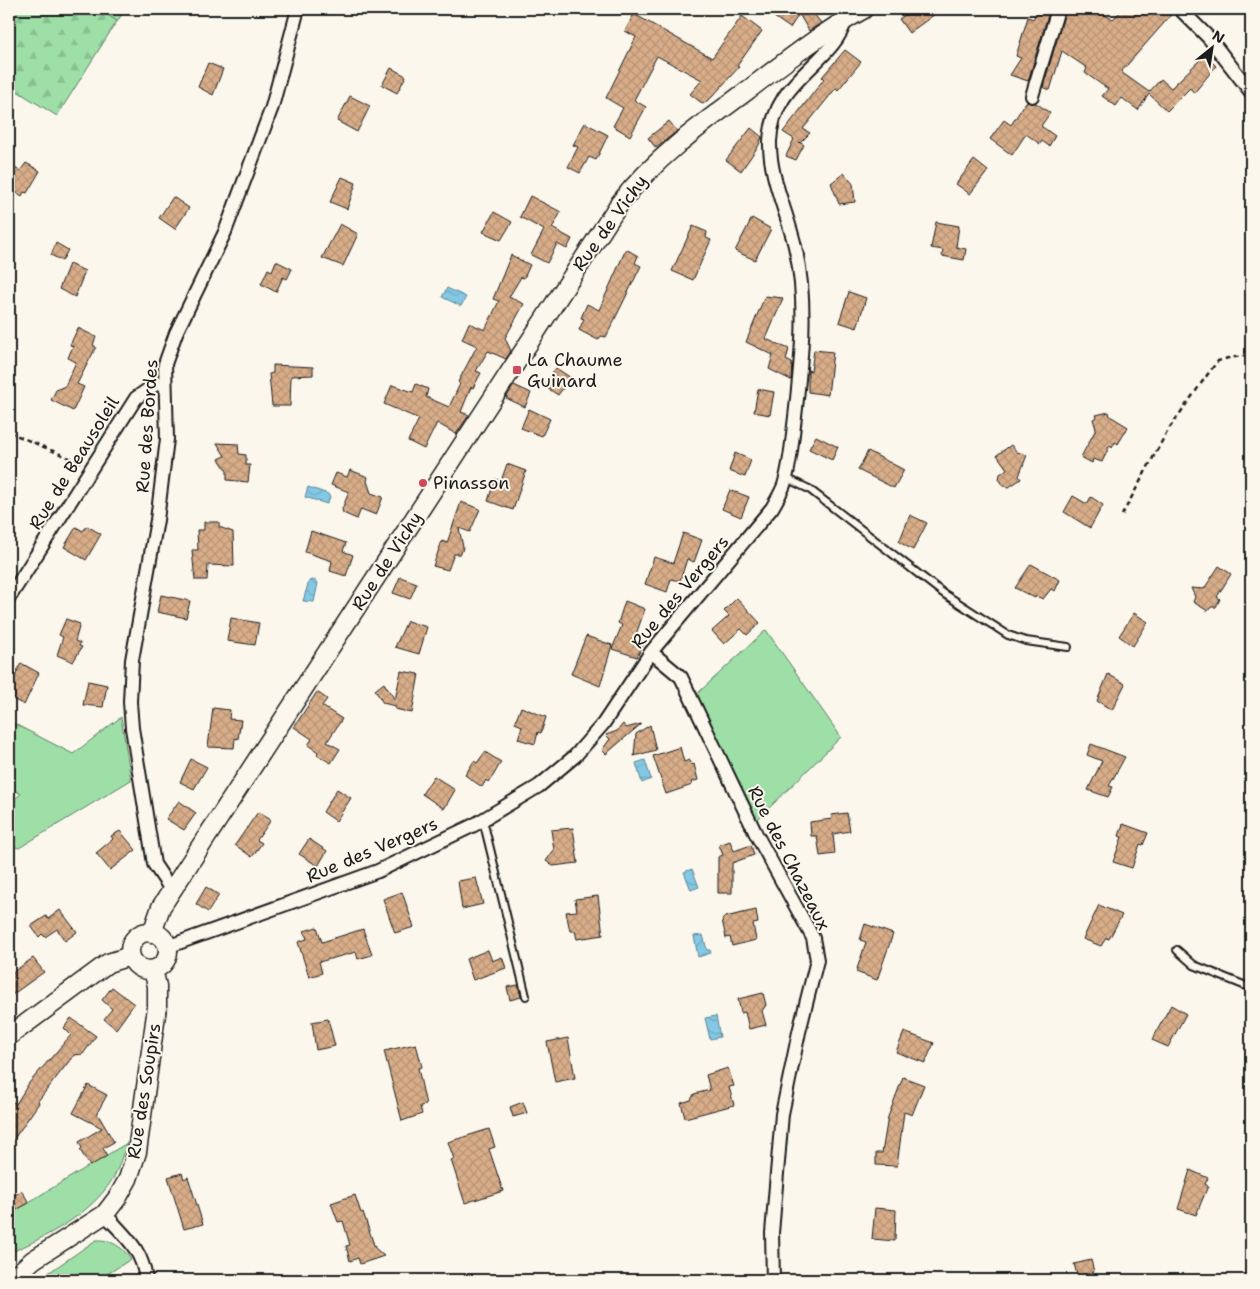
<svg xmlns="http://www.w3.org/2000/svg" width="1260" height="1289" viewBox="0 0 1260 1289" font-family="'Shantell Sans',sans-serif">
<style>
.green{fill:#9edfa8;stroke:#5d7e62}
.forest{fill:url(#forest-firs);stroke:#5d7e62}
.water{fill:url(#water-waves);stroke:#5a8394}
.building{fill:url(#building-cross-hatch);stroke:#1c1c1c}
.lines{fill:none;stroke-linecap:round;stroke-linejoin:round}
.lane-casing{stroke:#1c1c1c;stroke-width:10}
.street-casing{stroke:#1c1c1c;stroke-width:16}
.secondary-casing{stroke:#1c1c1c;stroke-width:21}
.path{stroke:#1c1c1c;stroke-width:2.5;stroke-dasharray:5 4;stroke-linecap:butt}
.lane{stroke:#fbf7ec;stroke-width:6}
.street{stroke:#fbf7ec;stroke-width:12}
.secondary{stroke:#fbf7ec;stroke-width:18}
.poi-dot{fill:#d1495b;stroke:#fbf7ec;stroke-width:2}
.labels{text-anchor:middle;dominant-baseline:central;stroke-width:4;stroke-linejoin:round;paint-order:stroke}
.street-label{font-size:18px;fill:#1c1c1c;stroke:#fbf7ec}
.poi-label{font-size:18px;fill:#1c1c1c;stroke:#fbf7ec;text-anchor:start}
</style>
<defs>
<pattern id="forest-firs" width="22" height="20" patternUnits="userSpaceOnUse" patternTransform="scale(1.25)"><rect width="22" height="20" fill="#9edfa8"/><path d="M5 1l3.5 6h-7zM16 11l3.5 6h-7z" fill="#88bf90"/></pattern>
<pattern id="water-waves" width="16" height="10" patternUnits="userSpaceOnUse" patternTransform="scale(1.25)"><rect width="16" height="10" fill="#83c8e4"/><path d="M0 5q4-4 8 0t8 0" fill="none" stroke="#71abc3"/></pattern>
<pattern id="building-cross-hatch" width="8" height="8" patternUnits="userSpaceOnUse" patternTransform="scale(1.25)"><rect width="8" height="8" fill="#d8ad89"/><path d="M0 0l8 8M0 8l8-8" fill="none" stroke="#b99476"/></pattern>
</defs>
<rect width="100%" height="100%" fill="#fbf7ec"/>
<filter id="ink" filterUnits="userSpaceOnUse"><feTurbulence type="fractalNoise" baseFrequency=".02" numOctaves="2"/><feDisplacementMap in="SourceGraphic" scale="10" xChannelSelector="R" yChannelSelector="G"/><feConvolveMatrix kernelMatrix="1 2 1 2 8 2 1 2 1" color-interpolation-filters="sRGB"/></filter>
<g filter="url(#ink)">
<path class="green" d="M97,9H125L117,22Z
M766,630L841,737L756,821L697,694Z
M121,717L131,780L19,848L9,845V803L21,794L9,787V721L73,754Z
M127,1143C122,1155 119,1169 112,1180C90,1215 46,1237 9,1253V1214Z
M96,1240C110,1239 123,1247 131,1259L98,1280H38Z"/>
<path class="forest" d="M9,9H98L117,21L57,116L9,86Z"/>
<path class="water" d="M447,288L466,297L461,306L442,297Z
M308,487L328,494L330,497L327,504L305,497Z
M314,580L318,583L314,602L303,601L309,581Z
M645,760L651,779L642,783L636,763Z
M692,869L699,887L691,890L684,872Z
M703,935L707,950H710L711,953L698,957L694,936Z
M716,1016L720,1037L710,1039L705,1018Z"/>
<path class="building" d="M779,9H810L821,23L809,31L799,14L790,28L774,17Z
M913,9H942L909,33L899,19Z
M1038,9H1050L1028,81L1010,75L1021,58L1016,56L1028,17L1033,19Z
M1066,9H1091L1113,19L1123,9H1164L1171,15L1121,72L1149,92L1161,79L1171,88L1205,55L1216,66L1194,93L1190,88L1167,111L1149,94L1138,110L1122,98L1116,106L1102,96L1108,89L1085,73L1087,68L1062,51L1050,90L1043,87Z
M634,14L712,58L742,16L762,31L737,66L739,67L712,97L703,104L690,94L702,80L657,56L634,100L646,107L630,136L613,126L623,108L606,98L636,37L625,31Z
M845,50L861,62L838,90L836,88L803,129L810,133L800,143L799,142L804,145L796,160L786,156L794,139L783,132L824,79L822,77Z
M208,63L223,69L213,95L198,87Z
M391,68L406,76L397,93L382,85Z
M350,96L370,106L357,132L337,121Z
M1026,102L1036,103L1050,113L1041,126L1055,136L1049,146L1042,141L1040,144L1026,134L1012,155L990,139L1004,120L1011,125Z
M669,121L677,131L656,148L648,138Z
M585,123L608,135L596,160L589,157L580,173L568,167L578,147L573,145Z
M751,128L762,137L759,145L741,171L726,160Z
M974,160L988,171L970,194L956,184Z
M26,163L40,171L27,193L24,192L22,196L9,188V179L15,168L20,171Z
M844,173L853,184L855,202L839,204L831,183Z
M342,177L356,183L347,209L330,202Z
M530,196L561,212L552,228L572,239L567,249L557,244L547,263L531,255L544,230L520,217Z
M173,197L189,208L175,229L159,218Z
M494,212L512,222L501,240L483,232Z
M752,218L771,229L755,260L735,251Z
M936,222L959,226L956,247L966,249L964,260L942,256L943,250L931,248Z
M340,224L358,234L343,266L322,258Z
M693,226L707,232L706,238L711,240L693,280L672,271Z
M56,243L68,250L62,261L51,255Z
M626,249L638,256L635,263L641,266L606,337L601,336L598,340L579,330L584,319L581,318L587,304L599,310Z
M511,255L530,265L524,278L521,277L509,297L524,304L505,338L511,351L506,359L488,351L476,371L481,373L473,388L471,387L461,412L469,415L456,434L437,423L424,449L408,441L419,419L384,404L392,385L413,392L416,384L428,389L426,397L449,407L460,384L458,382L477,346L462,339L469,323L485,330L499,301L493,299Z
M276,261L292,269L287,279L283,277L276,292L261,284L268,269L272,271Z
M69,264L85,271L75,297L59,289Z
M849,292L866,298L857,328L839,322Z
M765,296L783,298L766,339L789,349L786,360L792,363L791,380L769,369L773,355L746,342Z
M78,328L96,337L93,345L96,347L77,384L84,387L73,411L51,400L56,390L65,386L76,362L68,358L73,346L70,345Z
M814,350L833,352L828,395L808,392V370L811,371Z
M273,365L313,367V375L291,376L290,406H272L269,374L273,373Z
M556,368L571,378L558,395L544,386Z
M514,385L531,393L525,407L506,398Z
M758,389L774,392L770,415L754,412Z
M529,409L550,419L542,436L521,428Z
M1109,412L1110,416L1128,427L1118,444L1115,442L1112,448L1110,445L1102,462L1093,459L1092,463L1081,457L1096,429L1093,419L1097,417L1096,415Z
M816,436L838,447L832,460L809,449Z
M217,443L238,444L239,454L246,455V465H250L248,482L227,480V471L219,459L225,456Z
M1011,445L1017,452L1027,455L1019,476L1021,479L1009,487L1004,486L999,479L1000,474L1007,469L997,455Z
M868,451L904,470L894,488L858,470Z
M735,453L751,460L745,477L729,471Z
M507,464L526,471L513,510L488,501L495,479L501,481Z
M350,470L368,477L367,481L371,493L383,497L376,515L361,509L357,519L343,513L342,509L349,492L331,485L336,473L347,477Z
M730,490L749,497L741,517L722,509Z
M1073,496L1087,504L1091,497L1103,505L1090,528L1064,512Z
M461,502L480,509L470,532L459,528L463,547L462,551L460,554H454L448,570L433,566L442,541L447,543Z
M910,515L927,523L913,550L899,542Z
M204,522H219V527L233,532L234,566L208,565L207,580H195L192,550H198L197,530H204Z
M87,526L101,534L86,560L64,547L76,527L83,531Z
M311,531L346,543L343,551L353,555L346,576L330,571L332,561L305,552Z
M683,533L702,540L694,562L687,559L680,581L671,579L667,592L645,584L654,557L673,563Z
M1031,564L1060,580L1055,591L1051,589L1043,599L1036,596L1035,598L1015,588Z
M1219,566L1231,574L1217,597L1220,599L1216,607H1211L1208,611L1193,602L1195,597L1191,588L1204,589Z
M400,577L417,583L410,599L393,593Z
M161,595L190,601L186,618L157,612Z
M737,598L760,623L747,635L741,629L724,644L712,631L729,616L724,611Z
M625,601L645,609L634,640L644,643L637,657L612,649L622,625L618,623Z
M1134,613L1148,622L1133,646L1119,636Z
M231,618L259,623L255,645L227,641Z
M66,619L80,624L75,641L80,643L79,646L82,647L73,662L57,655L63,637L59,635Z
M407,621L427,627L419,654L395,647Z
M586,636L612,645L600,686L571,674Z
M21,663L39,673L24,705L9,697V688Z
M401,671L419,674L412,713L395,709V706L383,703L375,690L384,683L395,700Z
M1108,674L1125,684L1112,710L1097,701Z
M88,681L107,685L103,707L83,705Z
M317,692L327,699L322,706L342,719L327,742L340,749L331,763L317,755L318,752L308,745L312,739L294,727Z
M521,707L546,717L541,733L538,732L535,744L518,739L522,726L515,723Z
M213,708L230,710L229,719L241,720L238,739L235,738L234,748L208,747Z
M623,724L626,728L641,724L606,754L602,750L610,739L606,735L617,731Z
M650,725L656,750L634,756L636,734Z
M1091,744L1125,757L1109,786L1113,787L1108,797L1088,790L1102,761L1087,755Z
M680,747L684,762L689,760L691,765L694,764L698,780L691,782L692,785L666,794L653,756Z
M485,752L501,762L493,776L488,782L486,780L482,787L465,775L474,761L477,763Z
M191,759L207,767L194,789L180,782Z
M434,776L455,790L444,809L422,794Z
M337,789L351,798L336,821L323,812Z
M179,801L196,813L184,830L166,819Z
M258,812L271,820L257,840L262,843L252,857L235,845Z
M847,813L850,831L833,834L835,854L820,856L817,836H811L810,822L832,819L831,815Z
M1123,824L1148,833L1143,845L1140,844L1132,868L1113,862L1122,837L1119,836Z
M573,828L578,863L553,866L546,861L554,850L551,830Z
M120,831L136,850L110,870L96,853L113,839L111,836Z
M309,839L327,851L318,866L299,854Z
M730,841L734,851L751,845L754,855L732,863V893H718V857L723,855L719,845Z
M476,878L483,904L462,909L458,881Z
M206,887L219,895L208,912L196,904Z
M402,892L414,927L395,933L383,899Z
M598,896L603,935L577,939L575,931H570L566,912L577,911L575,899Z
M1099,905L1122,915L1109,939L1106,938L1101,946L1083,939Z
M60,910L77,932L65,941L57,929L45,937L42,934L39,937L31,926L46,916L48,919Z
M756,910L758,923L753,924L756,940L732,946L730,937L726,938L722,920L725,917Z
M865,924L893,934L877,980L856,972L866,942L860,940Z
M317,927L322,942L363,929L372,955L358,959L356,952L319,962L322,973L309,977L298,942L307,939L304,931Z
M488,950L492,961L502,957L506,968L473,980L466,959Z
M33,958L44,972L9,997V975Z
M518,985L521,997L510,1000L507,987Z
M112,987L134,1004L116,1029L104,1019L112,1009L102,1000Z
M763,993L766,1005L762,1011L766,1025L749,1029L745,1012L741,1013L738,999Z
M1171,1005L1186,1014L1168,1047L1152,1040Z
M71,1018L96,1036L83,1054L74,1055L38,1101L39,1103L9,1146V1099L16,1104L29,1083L71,1035L64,1028Z
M328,1019L335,1046L316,1050L312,1022Z
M904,1032L934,1043L925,1063L896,1052Z
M568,1038L575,1078L555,1082L547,1042Z
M416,1044L422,1067L418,1068L426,1105L420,1106L422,1114L402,1121L384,1051Z
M728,1068L734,1086L729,1087L734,1105L685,1118L681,1103L691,1100L694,1094L710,1090L706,1075Z
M903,1077L924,1085L912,1115L904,1112L897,1166L876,1165V1153H882L888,1117Z
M88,1085L107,1095L97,1113L114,1142L103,1148L107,1156L90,1166L80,1150L82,1148L79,1142L102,1128L73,1113Z
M523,1102L527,1113L513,1117L510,1107Z
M489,1129L495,1147L489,1149L503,1191L465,1203L451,1160L454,1159L448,1142Z
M1190,1170L1208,1178L1205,1184L1208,1186L1196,1215L1178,1209Z
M182,1173L184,1179L188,1177L203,1224L184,1229L168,1177Z
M22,1191L29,1203L16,1210L9,1198Z
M355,1195L361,1213L363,1212L375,1248L384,1256L360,1264L358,1258L350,1261L346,1246L350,1245L343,1221L338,1222L331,1203Z
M875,1208L896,1210L895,1241L872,1239Z
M1091,1260L1094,1272L1078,1278L1074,1264Z"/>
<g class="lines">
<g class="lane-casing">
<path id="lane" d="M786,478L809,489L943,593L1008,635L1026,641L1068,647
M483,820L526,996
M1177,950L1194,965L1251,988"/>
</g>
<g class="street-casing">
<path id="street" d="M1180,9L1209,38L1251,92
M1032,96L1058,9
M9,598L136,398L156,384L164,383
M651,652L681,677L755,832L813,938L817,960L799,1032L782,1114L772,1233L773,1280
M173,888L168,885L154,864L132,728L130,702L132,660L157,520L167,439L165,364L176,333L225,232L272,107L298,9
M167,947L378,871L474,825L539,786L575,756L603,724L651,652L772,508C776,501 781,493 784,485C791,463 792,440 795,417C801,363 808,306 796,251C789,215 769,179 770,141C773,78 833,65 846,19
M105,1214C125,1237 142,1248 146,1280"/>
</g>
<g class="secondary-casing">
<path id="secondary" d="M130 951a19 19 0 1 1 38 0a19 19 0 1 1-38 0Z
M152,933L161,907L620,203C656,157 702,124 748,90C786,61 823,32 864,9
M9,1036L108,963L130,956
M11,1280L33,1260L105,1214L118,1197L128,1179L137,1152L157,1007V986L153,970"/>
</g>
<path class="path" d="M9,432L81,463
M1122,515L1168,430L1210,371L1218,361L1228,358L1251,355
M9,1256L17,1253"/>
<use href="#lane" class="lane"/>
<use href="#street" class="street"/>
<use href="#secondary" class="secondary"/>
</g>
</g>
<g class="poi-dot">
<rect x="512" y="365" width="10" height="10" rx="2.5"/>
<circle cx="423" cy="483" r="5"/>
</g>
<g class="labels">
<g class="street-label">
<text transform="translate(610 223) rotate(-54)">Rue de Vichy</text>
<text transform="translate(147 426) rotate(-86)">Rue des Bordes</text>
<text transform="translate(74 463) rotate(-58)">Rue de Beausoleil</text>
<text transform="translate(387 561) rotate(-57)">Rue de Vichy</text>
<text transform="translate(680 592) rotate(-50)">Rue des Vergers</text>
<text transform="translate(372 850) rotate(-23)">Rue des Vergers</text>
<text transform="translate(789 858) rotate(63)">Rue des Chazeaux</text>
<text transform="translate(144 1091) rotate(-81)">Rue des Soupirs</text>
</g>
<g class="poi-label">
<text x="527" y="360">La Chaume<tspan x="527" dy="21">Guinard</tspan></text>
<text x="433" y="483">Pinasson</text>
</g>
</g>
<rect width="1260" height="1289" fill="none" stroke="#fbf7ec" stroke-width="30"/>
<rect x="15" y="15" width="1230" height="1259" fill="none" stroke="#1c1c1c" stroke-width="2" filter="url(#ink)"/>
<g transform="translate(1212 48) rotate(30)" stroke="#fbf7ec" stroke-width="4" paint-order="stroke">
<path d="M0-4L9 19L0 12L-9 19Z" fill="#1c1c1c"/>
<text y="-8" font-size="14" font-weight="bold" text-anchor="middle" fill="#1c1c1c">N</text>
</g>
</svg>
